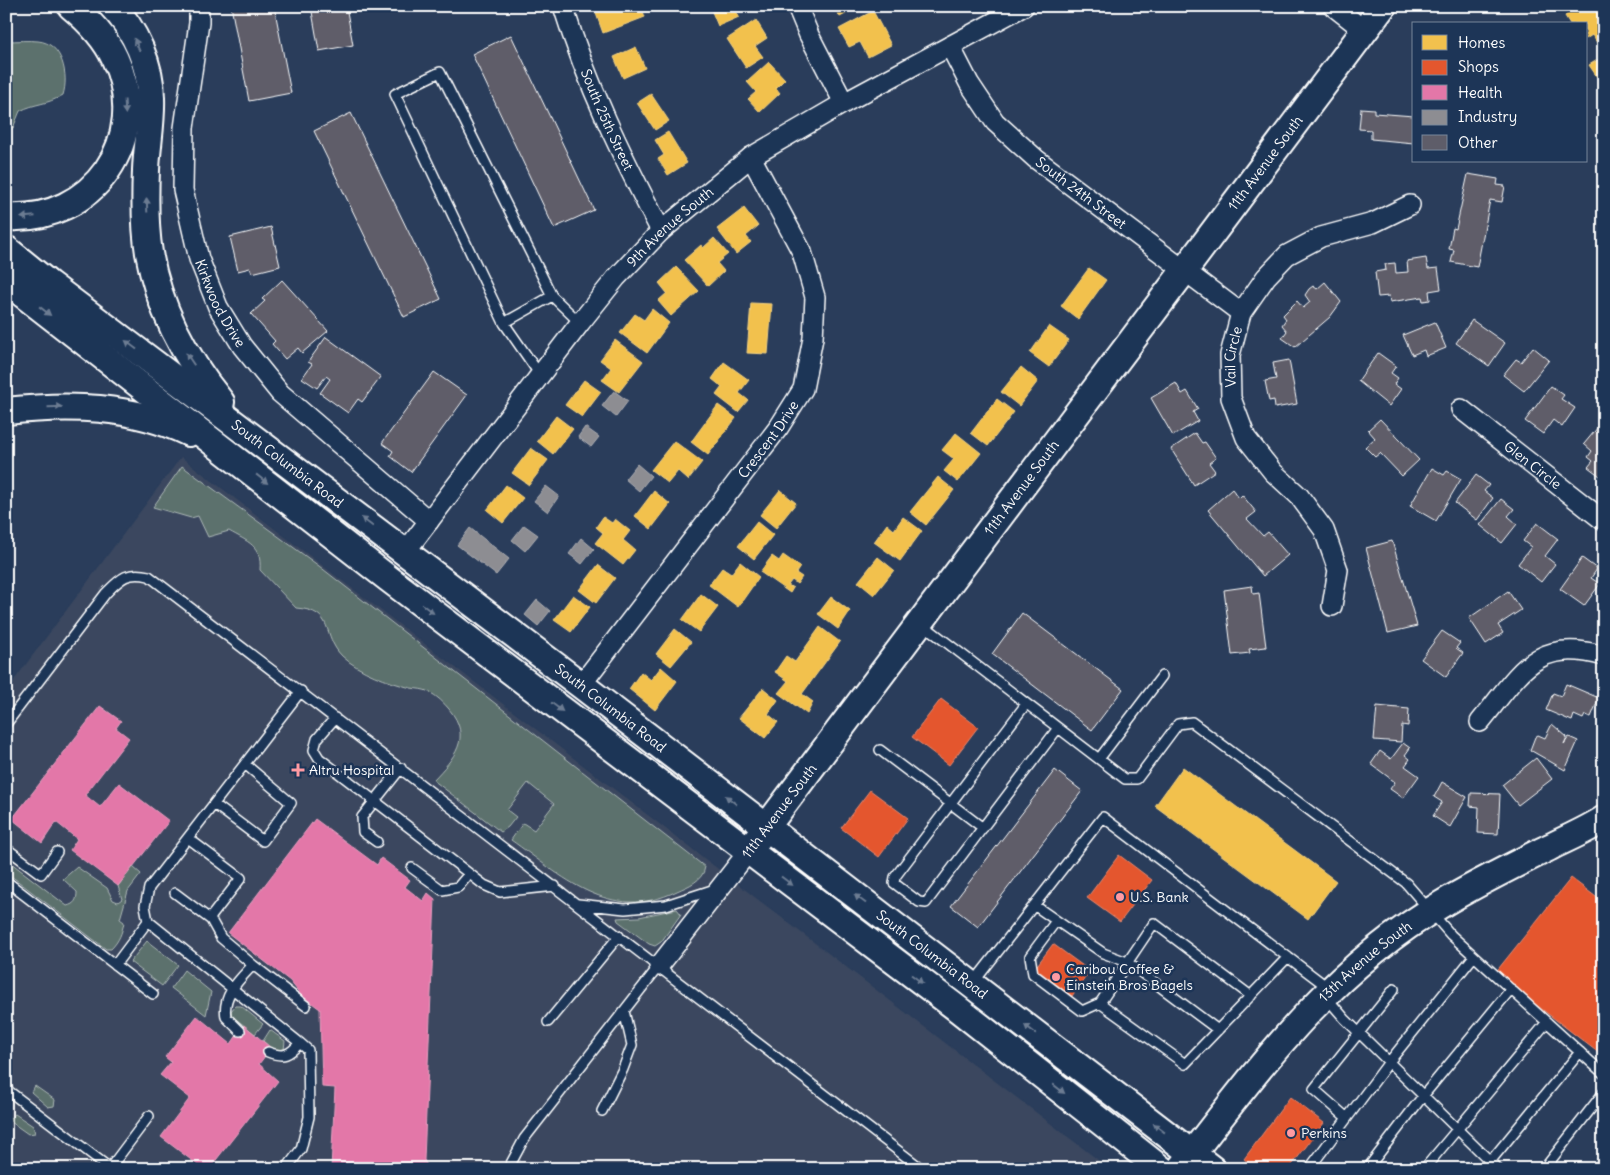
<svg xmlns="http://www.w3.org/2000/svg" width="1610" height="1175" viewBox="0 0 1610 1175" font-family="Delius,sans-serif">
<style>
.built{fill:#3a475f}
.green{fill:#5b716d;stroke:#adb8b6}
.homes{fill:#f2c14e;stroke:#f6d483}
.shops{fill:#e4572e;stroke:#ec896d}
.health{fill:#e377a8;stroke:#eba0c2}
.industry{fill:#8d8d92;stroke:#afafb3}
.building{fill:#5e5d69;stroke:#fff}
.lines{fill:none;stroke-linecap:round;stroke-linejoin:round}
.lane-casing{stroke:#fff;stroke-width:12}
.street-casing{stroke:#fff;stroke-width:22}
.secondary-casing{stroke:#fff;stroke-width:30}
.lane{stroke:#1d3557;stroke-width:9}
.street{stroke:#1d3557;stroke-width:19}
.secondary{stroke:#1d3557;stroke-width:26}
.oneway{fill:#6c7c92}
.poi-dot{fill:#ff9aa2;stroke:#1d3557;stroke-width:2}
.labels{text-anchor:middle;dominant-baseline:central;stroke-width:5;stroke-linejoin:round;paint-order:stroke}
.street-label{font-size:14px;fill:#fff;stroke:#1d3557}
.poi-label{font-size:14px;fill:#fff;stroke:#1d3557;text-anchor:start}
</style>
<rect width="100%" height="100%" fill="#2a3d5b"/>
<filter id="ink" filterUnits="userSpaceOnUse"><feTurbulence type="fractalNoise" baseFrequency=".02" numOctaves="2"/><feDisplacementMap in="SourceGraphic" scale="10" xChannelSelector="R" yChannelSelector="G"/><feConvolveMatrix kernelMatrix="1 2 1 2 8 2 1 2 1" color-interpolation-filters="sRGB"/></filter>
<g filter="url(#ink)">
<path class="built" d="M181,457L692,849L1110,1169H6V691Z"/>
<path class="green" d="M6,41C17,41 28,40 38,41C63,43 69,76 63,95C47,105 35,103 20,111L13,128L6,129Z
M182,466L319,566L705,867C703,881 688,886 677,891C610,924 562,876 511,840L523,823L534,830L554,804L528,783L507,810L516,817L508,827L501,832L433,780C454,758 473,738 449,709C444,703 437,696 429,692C424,689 417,689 411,688C388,682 359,672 342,656C321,635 336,611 296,608L260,570C262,545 248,542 229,531L208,537L198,516L191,518L153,507Z
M6,859L67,906C75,904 77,900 77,892L63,879L77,867L107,888L113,900L118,902L122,899L118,886L133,867L141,874L128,891L120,919L124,922C122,933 119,941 111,949H106L6,872Z
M677,909L681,914L661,942L655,946L649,944L618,921L617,918L639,917Z
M147,941L178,965L162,986L130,962Z
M184,970L211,992L206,1015L171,988Z
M235,1006H241L263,1024L255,1034L232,1016L231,1011Z
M270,1030L285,1041L284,1050L271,1048L263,1041Z
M35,1086L55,1100L54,1106L48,1107L31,1092Z
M15,1114L33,1126L35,1133L28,1134L11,1122L10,1118Z"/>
<path class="homes" d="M600,6H641L645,17L603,33L594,8Z
M702,6H734L739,17L718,26L710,7L703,10Z
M834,6H860L840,17Z
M1579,6H1594L1600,15L1604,13V39L1598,44L1592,35L1586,39V24H1570L1565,16Z
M873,11L891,45L868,57L860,42L849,47L839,29Z
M756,20L767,38L755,46L763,57L746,68L727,39Z
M636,47L645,68L623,78L614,57Z
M1604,56V87L1589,65Z
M769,62L785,79L776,88L780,93L760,112L748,99L756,92L747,82Z
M651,94L669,121L655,130L637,103Z
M668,132L687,163L668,175L658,159L664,155L655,140Z
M744,208L758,226L746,236L751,242L736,254L717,229Z
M714,238L728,254L717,263L724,271L708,286L684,260L701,245L703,248Z
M676,267L699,291L671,316L658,301L667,293L659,283Z
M1089,268L1106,280L1078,319L1061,306Z
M751,303L772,304L768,354L747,353Z
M652,309L669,323L647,353L620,333L635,314L644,320Z
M1049,326L1069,340L1049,367L1030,353Z
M615,340L643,361L619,392L602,380L611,368L600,360Z
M724,362L749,380L739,393L748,400L738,412L716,395L722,387L712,379Z
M1021,367L1038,381L1019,406L1001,392Z
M584,380L601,392L582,417L565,405Z
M997,399L1014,412L988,446L971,433Z
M718,405L736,418L708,455L691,442Z
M556,416L573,429L553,454L537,441Z
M956,433L981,453L958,482L944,471L954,459L942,450Z
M674,441L702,462L688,480L678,471L668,483L651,470Z
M531,448L548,460L529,485L512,473Z
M938,477L954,490L926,525L910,512Z
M506,485L523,498L503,523L487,510Z
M780,490L796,503L776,528L760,515Z
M654,491L670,504L651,529L635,516Z
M603,517L612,523L615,519L630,531L623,540L635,550L623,565L595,543L603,533L596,527Z
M903,517L922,531L900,561L874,542L887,524L894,530Z
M757,522L773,535L754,559L738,546Z
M783,555L800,567L796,573L802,577L797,584L792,580L788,585L793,588L790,593L760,572L772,556L779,561Z
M878,557L894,570L874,595L858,582Z
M740,562L759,577L738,607L709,585L722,568L731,574Z
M598,565L615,578L596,603L579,590Z
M701,594L718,607L699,632L682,620Z
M573,595L590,607L571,632L554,620Z
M831,597L850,611L838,629L818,614Z
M820,627L840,642L802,694L813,702L807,714L778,693L788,681L775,672L786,656L795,662Z
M675,629L691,642L671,666L656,654Z
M661,667L677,681L655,710L629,689L641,672L651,680Z
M763,688L778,700L768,714L778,722L765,738L739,718Z
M1183,767L1336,881L1308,919L1155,806Z"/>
<path class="shops" d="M941,699L978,727L949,765L912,737Z
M870,790L908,818L879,857L841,828Z
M1119,855L1152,880L1120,922L1087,898Z
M1571,878L1604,903V1057L1495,973Z
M1053,944L1090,971L1072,996L1035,968Z
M1290,1097L1324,1123L1289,1169H1257L1244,1159Z"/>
<path class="health" d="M100,706L121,721L116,728L129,738L85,795L100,807L119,783L169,821L118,886L70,850L77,839L56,822L42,843L12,819Z
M315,819L377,865L381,858L410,880L405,887L423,901L428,893L435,899L424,1160L429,1169H331L335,1088L322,1087L320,1009L301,995L290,981L228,933Z
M197,1016L231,1044L244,1025L271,1048L259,1064L278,1081L209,1169H203L161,1137L190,1098L160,1075L171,1062L165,1057Z"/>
<path class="industry" d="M614,391L628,401L616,417L602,406Z
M585,427L599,437L591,447L578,437Z
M637,464L651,476L639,491L625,479Z
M546,486L559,496L548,512L534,501Z
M524,525L538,535L525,551L512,540Z
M470,528L509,559L496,575L457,545Z
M581,538L594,549L582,564L569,554Z
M537,600L550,611L538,626L525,615Z"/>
<path class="building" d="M231,6H274L291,93L249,101Z
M311,6H346L353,45L319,51Z
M511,35L594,210L554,228L472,54Z
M1361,108L1374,109V113L1414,116V143L1371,139V130L1359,129Z
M351,113L441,299L404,317L314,131Z
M1468,174L1498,179L1497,185L1505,186L1502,202L1490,200L1477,267L1451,262L1454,250L1449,249L1453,228L1456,229Z
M271,227L280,266L252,273L250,268L238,271L230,237Z
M1426,258L1428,269L1438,268L1441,289L1429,291L1430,300L1423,301L1422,297L1390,302L1389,296L1378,297L1375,272L1386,270L1385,264L1395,263L1396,273L1408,272L1407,261Z
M282,280L328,331L302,353L298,348L285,359L272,344L275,341L251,314L265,301L262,299Z
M1325,282L1341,302L1330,317L1295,347L1282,338L1287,331L1282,325L1286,319L1283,315L1297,301L1303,308L1310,302L1305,295L1309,289L1313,286L1317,289Z
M1472,320L1505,343L1489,366L1456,343Z
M1435,322L1446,348L1426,356L1424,350L1412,355L1403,335Z
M326,337L381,377L362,402L358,399L348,413L320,393L330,379L326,376L317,388L302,378L312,364L308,362Z
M1533,347L1549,360L1524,391L1503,375L1516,359L1521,362Z
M1378,353L1396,366L1391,373L1398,378L1394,384L1401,389L1389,406L1358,381Z
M1289,360L1297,404L1275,408L1274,400L1269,401L1265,381L1276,379L1273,363Z
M434,372L467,395L411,472L390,456L393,451L382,443Z
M1176,383L1182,394L1187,391L1198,409L1193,412L1198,421L1173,436L1151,398Z
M1551,386L1564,395L1561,399L1575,408L1562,427L1553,420L1543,434L1525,421Z
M1380,419L1419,460L1402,476L1380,453L1375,457L1365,447L1375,438L1368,430Z
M1599,426L1604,430V479L1588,467L1593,461L1588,457L1592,451L1584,444Z
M1195,433L1202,443L1205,442L1216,458L1209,463L1215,471L1194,485L1171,449Z
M1432,468L1444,475L1447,471L1461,479L1436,521L1410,506Z
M1476,475L1489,485L1484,491L1493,498L1477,520L1455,503Z
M1232,489L1239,498L1242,495L1256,512L1247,519L1263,536L1268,532L1288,555L1263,576L1208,510Z
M1501,499L1514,509L1508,516L1517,524L1502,543L1480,525Z
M1537,523L1558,539L1545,556L1555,564L1541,582L1518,564L1531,547L1523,541Z
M1392,541L1417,626L1388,633L1366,548Z
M1582,558L1597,569L1591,578L1600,584L1584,606L1560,589Z
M1252,586L1253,594L1259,593L1266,647L1249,649L1250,653L1232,655L1224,590Z
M1508,591L1521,610L1498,625L1503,633L1486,644L1469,618Z
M1022,613L1123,689L1092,730L992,654Z
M1442,631L1460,643L1456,648L1463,653L1446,677L1421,659Z
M1566,684L1599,698L1591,717L1585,715L1583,719L1574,715L1572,721L1546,710L1553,693L1561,696Z
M1377,706L1409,709L1408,726L1402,725L1401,742L1374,740Z
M1552,724L1567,737L1564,744L1569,737L1578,741L1565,770L1530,750L1535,737L1538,735L1545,738Z
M1403,743L1410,748L1405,755L1410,759L1405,766L1419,776L1403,798L1390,789L1395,782L1371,764L1380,751L1391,759Z
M1536,758L1552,779L1518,805L1502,785Z
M1055,770L1082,791L978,927L951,906Z
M1442,782L1467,797L1450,827L1433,816L1442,802L1434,797Z
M1471,793L1500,794L1498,834L1478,833L1479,807L1470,806Z"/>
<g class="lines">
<g class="lane-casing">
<path id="lane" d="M552,296L580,323
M504,323L552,296L440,72L395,94L504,323L540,375
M921,623L1125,779H1137L1178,724L1192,722L1406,883L1451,935L1604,1074
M1026,704L895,877L894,883L919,902L926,903L1058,728
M335,718L317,739L314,750L319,758L484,885L500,892L555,886
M6,724L106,593C121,578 127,571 149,576L922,1169
M880,750L983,828
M1099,759L1162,676
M214,804L263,841L291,803L245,764
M188,838L241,878L210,918
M377,842L363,832L362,817L401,768
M6,848L41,874L57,852
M412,868L442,890L458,887L469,874
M6,881L153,994
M175,893L211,920L221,938L253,965C239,980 222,995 226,1017L240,1031
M578,904L625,909L666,905L715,889
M1034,905L1103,953L1127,962L1218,1030
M1056,921L1030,956L1033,974L1082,1011L1100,1003L1185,1064L1288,957
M115,965L148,921
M253,965L306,1006
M974,982L1103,817L1330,989
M1326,997L1345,1019L1498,1169
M1100,1003L1154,923L1251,996
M548,1022L619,936
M268,1052C284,1058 289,1055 300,1043L148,921L145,906L149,888L301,691
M6,1089L111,1169
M602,1111L623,1069L632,1045L624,1011
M1347,1118L1314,1089L1394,989
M110,1168L149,1116
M286,1169L301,1149L309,1117L308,1050L300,1043
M508,1169L524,1139L659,966
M1309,1169L1389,1062L1474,956
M1367,1169L1423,1096L1511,989
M1424,1169L1547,1022
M1484,1169L1580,1052
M1544,1169L1604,1092
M1597,1169L1604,1159"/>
</g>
<g class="street-casing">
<g id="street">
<path id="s1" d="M199,6V23L184,128L183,190L199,259L218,307L242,346L280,393L429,521"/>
<path id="s2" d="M563,6C587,85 623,158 661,231"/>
<path d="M797,6L809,35L844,103"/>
<path d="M1333,6L1365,31"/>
<path id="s3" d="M950,46L969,83L995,122L1036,159L1241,313"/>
<path id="s4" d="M1461,409L1604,521"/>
<path id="s5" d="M406,551L580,323L616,278L661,231L751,157L844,103L1024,6"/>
<path id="s6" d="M1332,606L1338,570L1324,530L1299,496L1273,472L1246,438L1231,398L1230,355L1241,313L1266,277L1287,255L1321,237L1373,223L1410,205"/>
<path id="s7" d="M581,685L779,427L803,389L813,338L815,297L802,252L751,157"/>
<path d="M1480,722C1519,675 1534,636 1604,656"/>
<path d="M659,966L748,852"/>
</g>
</g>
<g class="secondary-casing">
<g id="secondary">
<path d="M112,6C135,29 151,66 151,98C152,122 147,146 146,170C145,195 145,229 149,253C159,309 186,359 221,402"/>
<path d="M6,217C93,223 152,139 115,59C105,37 89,21 71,6"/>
<path id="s8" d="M6,249L49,284L581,685L1212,1169"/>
<path d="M6,281L389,579L954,1006L1161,1169"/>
<path d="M6,411C69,404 131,405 189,433"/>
<path id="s9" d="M756,841L1383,6"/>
<path id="s10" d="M1180,1169C1259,1068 1329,970 1442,904C1477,883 1514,865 1550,847C1568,838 1587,830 1604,819"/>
</g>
</g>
<use href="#lane" class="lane"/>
<use href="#street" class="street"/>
<use href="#secondary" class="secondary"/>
</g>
<defs><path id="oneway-solid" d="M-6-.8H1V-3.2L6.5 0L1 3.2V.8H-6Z" transform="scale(1.25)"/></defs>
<g class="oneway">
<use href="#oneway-solid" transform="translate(137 45) rotate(-113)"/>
<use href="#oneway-solid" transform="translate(125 107) rotate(87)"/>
<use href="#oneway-solid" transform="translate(147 205) rotate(-92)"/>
<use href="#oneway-solid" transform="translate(28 217) rotate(175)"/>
<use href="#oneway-solid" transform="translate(45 311) rotate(38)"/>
<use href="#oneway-solid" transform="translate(131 345) rotate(-143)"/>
<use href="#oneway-solid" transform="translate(190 359) rotate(-124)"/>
<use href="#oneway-solid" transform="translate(55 407) rotate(-2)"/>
<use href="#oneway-solid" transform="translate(262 479) rotate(38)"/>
<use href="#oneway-solid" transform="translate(367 522) rotate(-143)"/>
<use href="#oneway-solid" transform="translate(428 609) rotate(37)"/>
<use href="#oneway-solid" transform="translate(557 707) rotate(37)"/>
<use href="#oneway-solid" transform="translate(731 800) rotate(-142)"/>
<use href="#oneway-solid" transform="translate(787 881) rotate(37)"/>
<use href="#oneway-solid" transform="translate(860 899) rotate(-143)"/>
<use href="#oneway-solid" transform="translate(917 979) rotate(37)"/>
<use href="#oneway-solid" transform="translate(1030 1029) rotate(-142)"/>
<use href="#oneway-solid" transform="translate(1059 1089) rotate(38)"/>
<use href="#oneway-solid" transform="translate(1159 1128) rotate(-142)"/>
</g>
</g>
<g class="poi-dot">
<path d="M295.5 762.5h5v5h5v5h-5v5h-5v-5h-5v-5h5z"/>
<circle cx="1120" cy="897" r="5"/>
<circle cx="1056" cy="977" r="5"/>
<circle cx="1291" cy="1133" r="5"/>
</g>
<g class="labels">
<g class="street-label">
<text stroke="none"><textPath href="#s2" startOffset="122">South 25th Street</textPath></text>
<text stroke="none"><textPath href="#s9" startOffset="848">11th Avenue South</textPath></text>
<text stroke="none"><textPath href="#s3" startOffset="200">South 24th Street</textPath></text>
<text stroke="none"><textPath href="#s5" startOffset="419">9th Avenue South</textPath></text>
<text stroke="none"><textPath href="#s1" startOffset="305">Kirkwood Drive</textPath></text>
<text stroke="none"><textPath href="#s6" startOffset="284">Vail Circle</textPath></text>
<text stroke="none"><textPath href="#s7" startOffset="309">Crescent Drive</textPath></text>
<text stroke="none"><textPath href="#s8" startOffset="354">South Columbia Road</textPath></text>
<text stroke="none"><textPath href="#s4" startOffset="91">Glen Circle</textPath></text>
<text stroke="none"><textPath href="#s9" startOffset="442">11th Avenue South</textPath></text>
<text stroke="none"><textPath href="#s8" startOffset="759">South Columbia Road</textPath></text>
<text transform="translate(779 811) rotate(-53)">11th Avenue South</text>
<text stroke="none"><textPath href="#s8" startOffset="1164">South Columbia Road</textPath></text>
<text stroke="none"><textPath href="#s10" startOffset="279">13th Avenue South</textPath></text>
</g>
<g class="poi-label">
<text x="309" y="770">Altru Hospital</text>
<text x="1130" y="897">U.S. Bank</text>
<text x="1066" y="969">Caribou Coffee &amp;<tspan x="1066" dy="16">Einstein Bros Bagels</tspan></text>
<text x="1301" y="1133">Perkins</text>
</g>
</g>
<rect width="1610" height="1175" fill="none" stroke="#1d3557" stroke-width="25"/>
<rect x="12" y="12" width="1585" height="1150" fill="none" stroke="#fff" stroke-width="2" filter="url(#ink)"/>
<rect x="1412" y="22" width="175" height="140" fill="#1d3557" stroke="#77869a"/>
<rect x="1422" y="35" width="25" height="15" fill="#f2c14e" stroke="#77869a"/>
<text x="1458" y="48" font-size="15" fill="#ffffff">Homes</text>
<rect x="1422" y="60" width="25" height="15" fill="#e4572e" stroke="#77869a"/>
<text x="1458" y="72" font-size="15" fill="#ffffff">Shops</text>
<rect x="1422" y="85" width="25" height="15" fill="#e377a8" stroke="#77869a"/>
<text x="1458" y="98" font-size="15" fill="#ffffff">Health</text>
<rect x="1422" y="110" width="25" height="15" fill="#8d8d92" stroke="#77869a"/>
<text x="1458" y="122" font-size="15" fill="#ffffff">Industry</text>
<rect x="1422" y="135" width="25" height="15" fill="#5e5d69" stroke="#77869a"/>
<text x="1458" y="148" font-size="15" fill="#ffffff">Other</text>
</svg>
